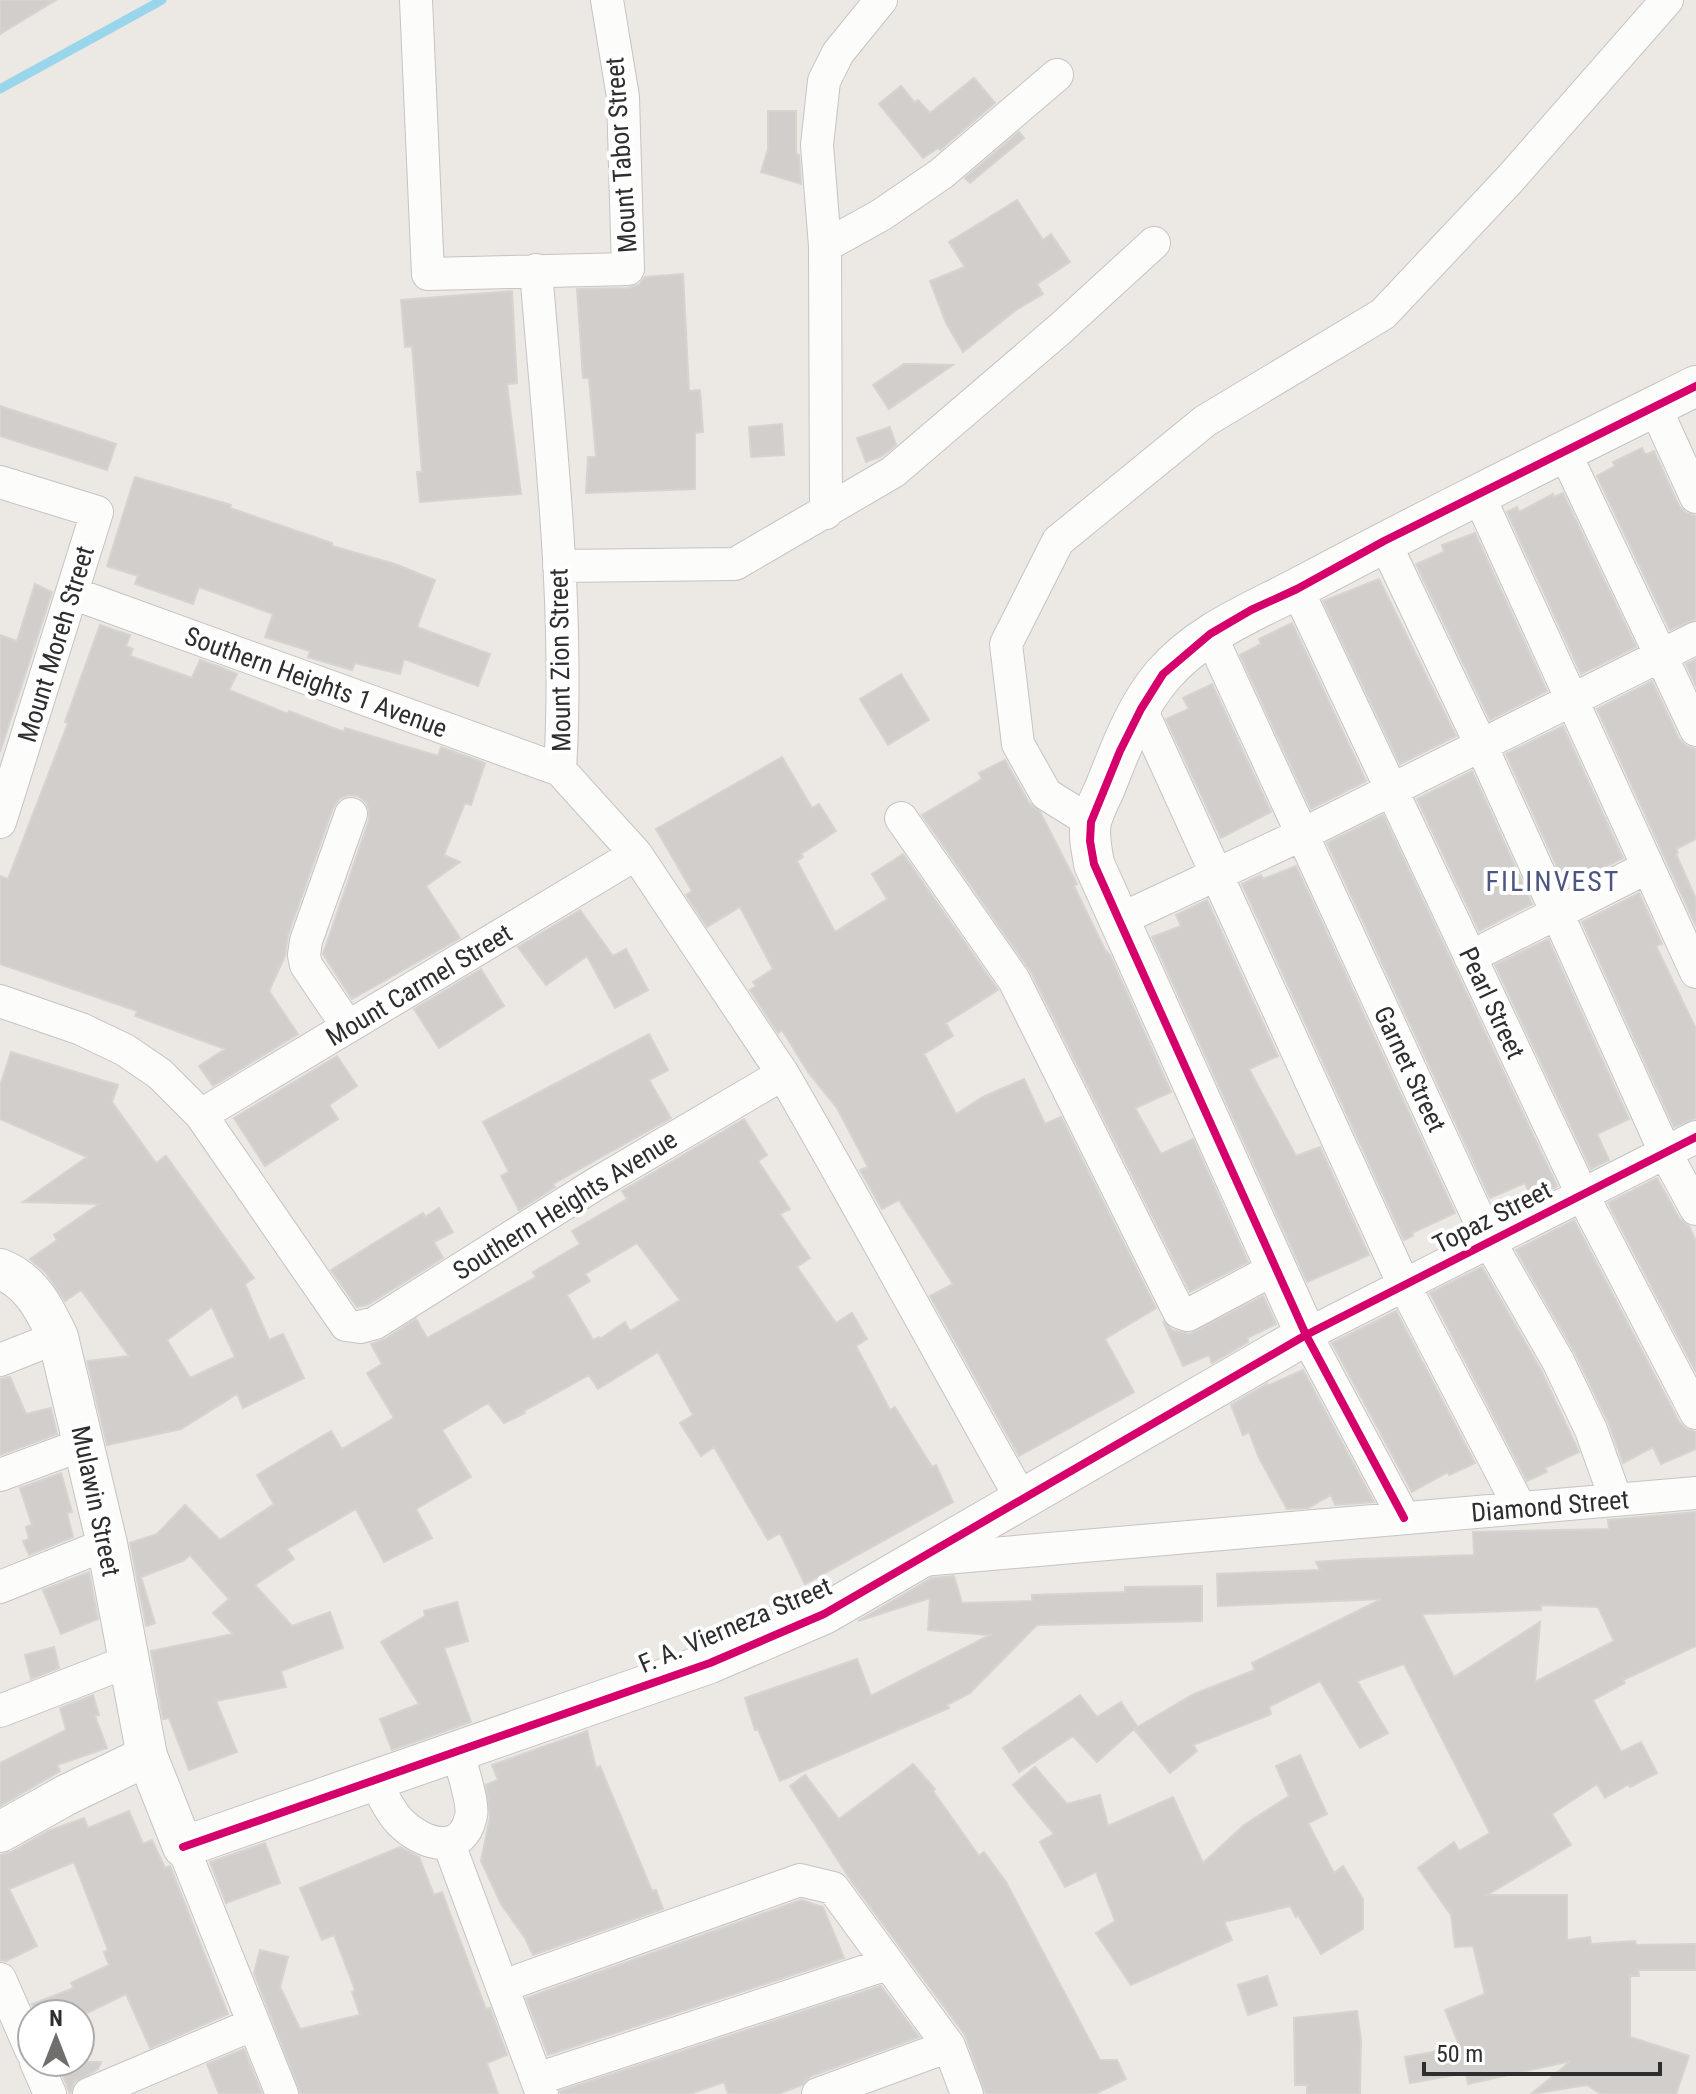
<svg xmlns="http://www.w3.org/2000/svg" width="1696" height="2094" viewBox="0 0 1696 2094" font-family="'Roboto Condensed',sans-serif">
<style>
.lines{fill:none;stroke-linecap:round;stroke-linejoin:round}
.stream{stroke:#99d6ec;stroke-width:9}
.building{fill:#d1cecb;stroke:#d7d4d0;stroke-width:2;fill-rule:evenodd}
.minor-casing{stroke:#c5c4c5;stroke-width:34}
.tertiary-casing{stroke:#c5c4c5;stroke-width:42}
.minor{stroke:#fcfcfb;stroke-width:32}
.tertiary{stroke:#fcfcfb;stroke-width:40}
.cycleway-casing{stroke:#fff;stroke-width:13}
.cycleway{stroke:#d6006c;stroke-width:8}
.labels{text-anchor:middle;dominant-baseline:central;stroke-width:8;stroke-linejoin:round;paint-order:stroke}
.street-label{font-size:26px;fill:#2e2e2e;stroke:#fff}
.neighbourhood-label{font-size:28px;letter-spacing:2px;fill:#4d5680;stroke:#fff}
</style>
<rect width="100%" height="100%" fill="#ece8e4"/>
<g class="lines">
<path class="stream" d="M0,89L162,0"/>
</g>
<path class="building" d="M0,0H56L0,34Z
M974,78L995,103L940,150L938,148L923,158L879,104L901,86L915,103L918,100L930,113Z
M768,111H796V154L799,155L801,184L761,172L768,149Z
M1019,132L1024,138L970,183L965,178Z
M1017,200L1043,240L1051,234L1070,262L1037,284L1043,294L1016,310L963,352L946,323L930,281L965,267L949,242Z
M683,274L689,391L700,390L703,432L695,433V489L586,493L588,457H596L589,378H583L577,289L628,288L639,285L645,277Z
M512,291L517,383L507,384L521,494L420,502L417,472H422L412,346L405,347L401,300Z
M904,364H913L953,365L889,409L873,385Z
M0,406L116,444L107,470L0,436Z
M782,424L784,455L751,457L749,427Z
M890,427L896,445L882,456L866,462L857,438Z
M1642,448L1645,455L1654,451L1679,506L1686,513L1696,516V619L1670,630L1597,476L1615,466L1613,462Z
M135,477L231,505L230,508L332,543V546L395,564L435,580L417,627L490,654L478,686L404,659L400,674L355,663L352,670L308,657L310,651L265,637L273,614L199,587L193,604L135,584L138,576L107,566Z
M1563,493L1636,647L1581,674L1507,512L1517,507L1519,512L1553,494L1554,497Z
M1475,533L1547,691L1490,720L1416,564L1444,552L1442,545Z
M1379,579L1456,736L1400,764L1323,601Z
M35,584L52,592L0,752V635L17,641Z
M1292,623L1366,781L1311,809L1240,655L1261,644L1259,639Z
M100,625L130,635L126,646L133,649L130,656L192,678L200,660L220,667L237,674L229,690L288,714L289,711L344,732L345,728L438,756L441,747L485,763L471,805L465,803L444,855L460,862L426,886L460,938L352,999L323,954L369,820V810L366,802L358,796L348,795L339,799L333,808L288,935L285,956L269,991L298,1034L213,1086L199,1066L225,1049L135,1016L137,1011L0,964V876L8,879L68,723L65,722Z
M1696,659V686L1686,664Z
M901,674L929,720L888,745L860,699Z
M1652,681L1679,739L1686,746L1696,749V839L1676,849L1678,853L1676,854L1696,899V926L1597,709Z
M1212,684L1271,812L1221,838L1166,719L1189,709L1183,698Z
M1563,726L1623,858L1566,887L1506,754Z
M782,757L812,808L819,804L836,831L801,854L803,857L797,861L835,932L887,899L872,874L903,854L998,990L946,1023L953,1036L924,1054L956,1114L983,1097L1024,1079L1045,1124L1061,1117L1156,1308L1105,1339L1134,1392L1019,1456L930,1296L953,1284L899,1200L882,1209L860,1170L868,1167L837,1108L808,1072L782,1030L778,1033L750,990L756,986L753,982L773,969L740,907L707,927L686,895L692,891L656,829Z
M1005,760L1029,803L1040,812L1077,884L1074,886L1105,950L1110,955L1171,1092L1135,1108L1161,1154L1193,1139L1248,1262L1190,1292L1031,972L922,815L982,779L979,773Z
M1472,771L1532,904L1479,931L1417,799Z
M1383,815L1557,1186L1532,1199L1525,1183L1490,1198L1327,843Z
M1296,866L1455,1213L1412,1233L1413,1236L1404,1240L1242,884L1261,875L1263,879Z
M1639,893L1662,944L1656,946L1696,1029V1118L1674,1127L1582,922Z
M1207,900L1278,1056L1249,1069L1296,1156L1320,1147L1369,1255L1307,1282L1152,937L1181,926L1176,915Z
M580,910L613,956L626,949L648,990L615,1008L587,956L546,985L518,947Z
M1548,939L1629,1119L1597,1134L1609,1160L1591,1169L1495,965Z
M481,969L504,1006L439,1048L414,1009Z
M649,1034L668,1070L649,1080L671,1118L553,1184L555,1187L519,1210L501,1176L509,1172L483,1122Z
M11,1052L118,1085L112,1102L156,1163L166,1156L254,1278L245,1284L269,1340L283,1334L304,1378L243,1408L237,1394L181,1429L107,1445L87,1361L129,1356L81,1290L65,1301L46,1273L30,1259L57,1240L54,1235L99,1204L23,1202L87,1157L0,1119V1086ZM212,1307L235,1357L190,1378L167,1340Z
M337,1056L357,1086L329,1105L338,1119L265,1166L234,1118Z
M744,1119L767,1155L758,1161L790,1209L780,1214L810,1258L797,1267L836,1323L852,1313L867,1339L856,1346L890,1410L895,1407L932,1467L936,1465L953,1502L805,1584L780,1533L768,1540L714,1447L701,1456L680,1423L693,1415L658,1352L598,1389L589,1375L524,1411L525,1413L504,1423L488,1403L442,1430L471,1477L416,1509L432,1538L384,1562L356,1509L287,1549L294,1559L255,1585L292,1626L330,1612L343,1648L281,1671L286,1687L216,1701L237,1752L189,1770L169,1718L163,1719L151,1651L233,1634L213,1613L229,1599L190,1555L183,1561L141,1577L155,1623L146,1626L130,1543L157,1534L185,1505L220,1540L274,1504L257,1475L331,1431L342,1449L394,1418L367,1373L382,1364L371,1344L385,1339L416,1319L427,1338L536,1277L533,1272L580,1244L572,1231L627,1199L622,1191ZM637,1243L680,1300L630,1331L625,1322L600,1339L599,1337L593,1340L567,1295L590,1281L585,1274Z
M1657,1178L1679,1218L1689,1226L1696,1241V1372L1608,1203Z
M439,1208L453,1232L434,1242L443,1258L367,1305L357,1307L331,1270L423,1213L425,1217Z
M1574,1220L1679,1422L1686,1429L1696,1432V1449L1661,1464L1653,1447L1623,1463L1608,1422L1575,1353L1516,1250Z
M1482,1267L1541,1370L1579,1452L1545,1468L1547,1472L1527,1481L1430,1293Z
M1263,1296L1276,1324L1247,1338L1248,1342L1212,1363L1209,1355L1183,1366L1163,1321L1172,1330L1190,1334Z
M1396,1311L1475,1463L1449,1475L1448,1472L1412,1492L1332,1343Z
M1303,1370L1374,1502L1335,1505L1331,1495L1308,1508L1287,1509L1259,1458L1249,1432L1243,1435L1231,1405L1267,1384V1386Z
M10,1377L26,1414L51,1408L57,1434L0,1455V1379Z
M61,1473L72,1512L67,1513L73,1537L29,1555L23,1541L29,1539L26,1527L32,1525L20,1488Z
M1696,1512V1646L1623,1680L1625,1683L1593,1700L1621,1752L1641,1742L1657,1773L1630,1787L1629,1784L1605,1798L1597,1784L1552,1814L1571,1845L1487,1895H1567V1940L1590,1937L1591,1944L1635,1941L1636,1945L1696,1944V1970H1638L1639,1976H1630V2037L1689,2056L1676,2094H1601L1587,2085L1531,2094L1571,2061L1468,2084L1466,2073L1410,2083L1405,2057L1460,2047L1445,2010L1485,1994L1473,1946L1455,1947L1451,1915L1418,1868L1454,1842L1459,1851L1490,1833L1404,1664L1357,1681L1388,1733L1360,1748L1320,1681L1269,1707L1271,1714L1193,1745L1197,1751L1170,1773L1134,1729L1194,1694L1255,1670L1252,1663L1382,1599L1218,1606L1217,1574L1320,1570L1316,1562L1358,1559L1474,1555L1473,1532L1609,1529L1608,1520ZM1541,1605L1598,1607L1614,1641L1535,1682L1540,1622L1454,1677L1422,1614L1541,1610Z
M89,1572L98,1619L61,1634L43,1590Z
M954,1576L962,1603L1032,1601V1595L1125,1592V1587L1202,1586V1621L1037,1625L970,1693L947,1705L949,1708L780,1781L758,1729L755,1730L745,1698L857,1659L871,1696L990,1635L928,1630L930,1598L858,1621L932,1578Z
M457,1602L468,1641L444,1648L471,1722L392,1750L380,1719L419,1704L381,1642L425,1616L424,1611Z
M54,1647L59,1668L31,1679L25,1655Z
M93,1695L99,1715L95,1716L107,1748L57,1765L60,1771L0,1806V1763L66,1730L60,1708Z
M1080,1695L1097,1717L1121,1702L1137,1726L1097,1762L1073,1736L1019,1772L1003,1748Z
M587,1731L596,1768L600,1766L652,1891L656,1890L663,1909L533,1955L525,1938L501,1904L481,1861L490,1817L486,1785L498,1780L492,1765Z
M1300,1755L1327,1814L1308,1823L1334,1873L1343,1866L1363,1899V1929L1321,1954L1298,1915L1296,1917L1290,1906L1224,1922L1232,1940L1131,1985L1096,1933L1115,1921L1096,1872L1065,1887L1040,1842L1054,1834L1013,1785L1035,1767L1067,1804L1100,1795L1108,1826L1173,1797L1203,1863L1244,1825L1289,1796L1276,1766Z
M913,1764L935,1789L933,1791L979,1856L984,1852L1006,1882L1100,2060H1117L1126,2079L1095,2094H986L965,2035L852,1882L790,1786L805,1775L839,1819Z
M129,1811L143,1844L152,1840L165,1868L170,1866L228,2014L150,2048L126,1994L85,2014H36L32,2004L74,1988L71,1983L109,1965L104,1952L108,1950L74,1862L9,1889L37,1946L6,1961L0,1960V1855L11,1852L48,1831L84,1818L88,1828Z
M265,1843L280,1883L226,1903L210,1862Z
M400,1847L419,1857L434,1895L442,1892L486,2009L490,2008L507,2055L487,2063L498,2094H301L254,1973L260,1950L288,1957L280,1987L300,2029L360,2015L352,1992L355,1990L334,1935L322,1940L300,1888Z
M801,1900L823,1907L844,1958L548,2055L526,1998Z
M1267,1976L1277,2005L1248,2015L1238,1985Z
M881,1986L919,2037L811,2076L802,2085L778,2094H728L724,2082L690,2094H561L560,2091Z
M1357,2011L1361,2040L1360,2094H1307V2085H1295L1294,2018Z
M244,2049L262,2094H219L207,2064Z
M63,2062H101L98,2069L74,2082L70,2094L62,2073Z"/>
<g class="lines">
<g class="minor-casing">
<path id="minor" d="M416,0L428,274L628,269L623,97L607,0
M825,246L881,215L941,174L1057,75
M536,270C549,436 570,604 560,770L636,854L783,1074
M1655,407L1696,497
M1564,451L1696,730
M0,482L97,512L0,822
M1478,494L1696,972
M826,513L825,246L817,145L824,81L838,53L881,0
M1384,541L1481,745L1665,1152L1696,1209
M559,566L735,564L893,472L1060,329L1154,243
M1297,589L1582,1194L1696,1413
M72,593L560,770
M1210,634L1489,1241L1558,1361L1591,1430L1616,1500
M1141,709L1403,1283L1520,1508
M901,818L1014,980L1179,1312L1188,1315L1276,1268
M1091,822L1046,794L1018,744L1006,644L1058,541L1205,421L1383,314L1510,179L1667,0
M1119,920L1303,834L1696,638
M1470,957L1648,867
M0,1001L81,1029L125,1050L160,1074L201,1115L346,1325L360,1327L375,1323L594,1185L783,1074C864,1214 942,1358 1022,1500
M348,1027L306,965L304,955L306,941L351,814
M201,1115L636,854
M0,1360L58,1337
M0,1475L84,1444
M1404,1518L1306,1335L1696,1137
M922,1560L1696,1493
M0,1587L107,1544
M0,1711L129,1661
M374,1780C382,1793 389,1811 400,1822C422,1844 462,1858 471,1816C474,1803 461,1765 457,1750
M449,1844L542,2094
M183,1847L282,2094
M0,1979L32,2052
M503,1986L800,1880L833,1888L949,2046L967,2094
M36,2062L50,2094
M537,2079L887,1964
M89,2094L254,2024
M818,2094L949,2046"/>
</g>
<g class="tertiary-casing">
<path id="tertiary" d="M0,1269C31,1281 44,1308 58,1337L107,1544L147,1756L183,1847L710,1663L824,1614L1306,1335L1094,864C1092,850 1088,836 1091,822C1094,810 1100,799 1105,788C1120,750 1136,706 1163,675C1200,632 1253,612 1300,587C1431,517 1563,452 1696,386
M0,1832L66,1795L147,1756"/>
</g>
<use href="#minor" class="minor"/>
<use href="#tertiary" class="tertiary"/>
<g class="cycleway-casing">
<path id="cycleway" d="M1404,1518L1306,1335L1119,920L1094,864L1090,841L1091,822L1120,751L1141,709L1163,674L1210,634L1251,610L1297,589L1384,541L1696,386
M183,1847L710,1663L824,1614L1306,1335L1696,1137"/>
</g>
<use href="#cycleway" class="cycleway"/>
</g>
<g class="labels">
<g class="street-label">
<text transform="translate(621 155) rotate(-94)">Mount Tabor Street</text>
<text transform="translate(56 644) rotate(-73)">Mount Moreh Street</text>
<text transform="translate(560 660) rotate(-91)">Mount Zion Street</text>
<text transform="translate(316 682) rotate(20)">Southern Heights 1 Avenue</text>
<text transform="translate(419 985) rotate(-31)">Mount Carmel Street</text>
<text transform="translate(1492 1003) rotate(65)">Pearl Street</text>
<text transform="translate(1410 1069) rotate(65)">Garnet Street</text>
<text transform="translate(565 1205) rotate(-32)">Southern Heights Avenue</text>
<text transform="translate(1492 1217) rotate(-27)">Topaz Street</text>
<text transform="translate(96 1501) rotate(78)">Mulawin Street</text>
<text transform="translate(1550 1506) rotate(-5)">Diamond Street</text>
<text transform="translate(735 1625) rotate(-23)">F. A. Vierneza Street</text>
</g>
<g class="neighbourhood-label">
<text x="1553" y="881">FILINVEST</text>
</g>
</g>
<g transform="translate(56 2038)"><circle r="38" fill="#ffffff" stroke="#ababab" stroke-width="2"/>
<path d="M0-6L14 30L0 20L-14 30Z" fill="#706f6e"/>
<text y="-12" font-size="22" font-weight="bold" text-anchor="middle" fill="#2e2e2e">N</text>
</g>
<path d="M1424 2062v12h236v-12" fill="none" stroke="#2e2e2e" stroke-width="4"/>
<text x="1436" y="2062" font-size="24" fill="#2e2e2e" stroke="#ffffff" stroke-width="6" paint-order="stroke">50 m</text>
</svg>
